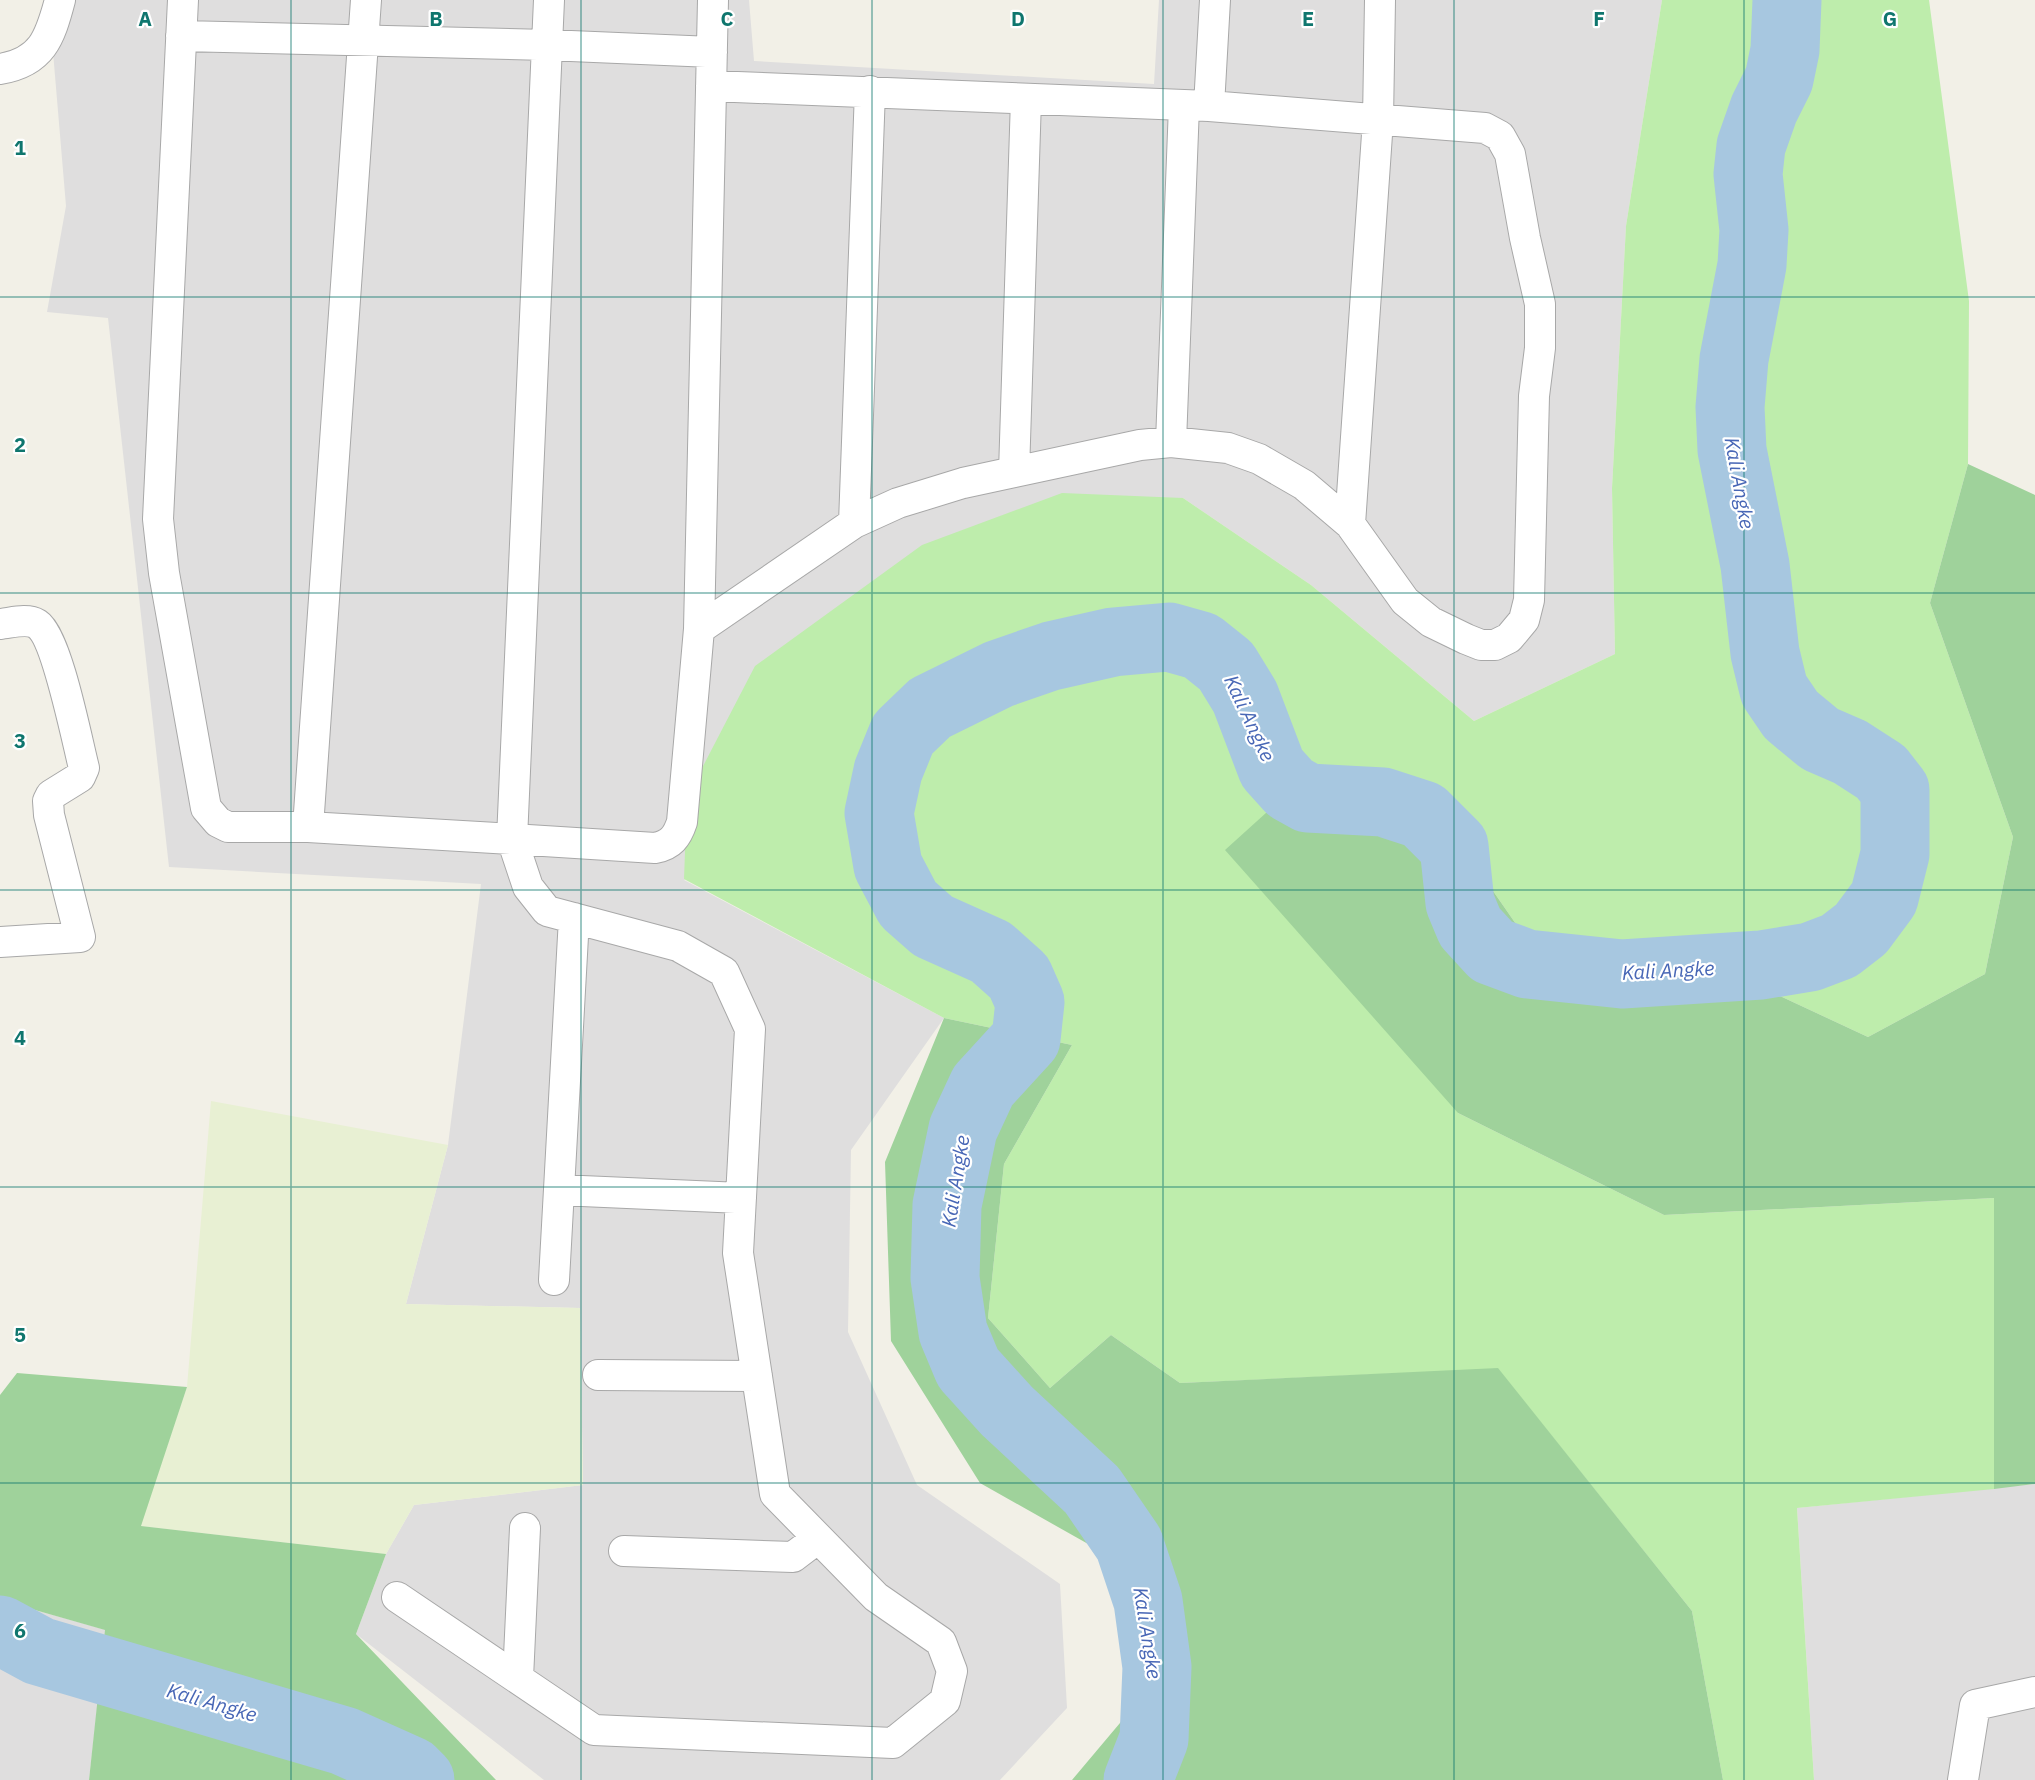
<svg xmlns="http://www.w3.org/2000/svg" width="2035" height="1780" viewBox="0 0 2035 1780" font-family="'IBM Plex Sans',sans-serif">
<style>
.residential{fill:#dfdede}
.farmland{fill:#e8f0d3}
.grass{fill:#beedac}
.forest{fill:#9fd29b}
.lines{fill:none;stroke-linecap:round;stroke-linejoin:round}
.river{stroke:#a7c7e0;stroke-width:69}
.minor-casing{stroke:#a8a8a8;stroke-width:32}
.minor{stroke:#fff;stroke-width:30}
.grid{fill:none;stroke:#0f766e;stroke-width:1.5;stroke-opacity:0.55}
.labels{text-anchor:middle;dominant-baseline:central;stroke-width:4.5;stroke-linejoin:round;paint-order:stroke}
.water-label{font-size:20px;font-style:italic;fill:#4867b6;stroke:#fff}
.grid-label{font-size:20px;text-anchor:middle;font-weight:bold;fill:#0f766e;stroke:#fff;stroke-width:4.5;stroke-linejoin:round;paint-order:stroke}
</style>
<rect width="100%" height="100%" fill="#f2f0e7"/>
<path class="residential" d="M69,0H749L754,61L1154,84L1159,0H1662L1626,226L1612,488L1615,654L1474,721L1311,585L1183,498L684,880L944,1018L851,1150L848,1332L917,1485L1060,1584L1067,1708L1000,1780H544L356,1634L386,1554L414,1505L583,1485L580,1308L406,1304L448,1145L481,884L169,867L108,318L47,312L66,206L53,52Z
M2035,1484V1780H1814L1797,1508Z
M0,1600L106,1630L89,1780H0Z"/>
<path class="farmland" d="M211,1101L448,1145L406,1304L580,1308L583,1485L414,1505L386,1554L140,1526L187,1387Z"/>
<path class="grass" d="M1662,0H1929L1969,301L1968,464L1930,603L2013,837L1985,974L1868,1037L1780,996L1543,963L1421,787L1458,1113L1664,1215L1994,1198V1489L1797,1508L1814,1780H1723L1692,1611L1498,1369L1180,1383L1111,1335L1050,1388L988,1318L1004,1164L1072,1045L944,1018L684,879L687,797L755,666L922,545L1062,493L1183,498L1311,585L1474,721L1615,654L1612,488L1626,226Z"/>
<path class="forest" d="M1968,464L2035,495V1484L1994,1489V1198L1664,1215L1458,1113L1225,850L1300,782L1421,787L1543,963L1780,996L1868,1037L1985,974L2013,837L1930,603Z
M944,1018L1072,1045L1004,1164L988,1318L1050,1388L1111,1335L1180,1383L1498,1368L1692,1611L1723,1780H1072L1157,1679L1136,1571L980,1483L891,1341L885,1162Z
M17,1373L187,1387L141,1526L386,1554L356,1634L496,1780H89L105,1630L0,1600V1395Z"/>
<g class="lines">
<path class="river" d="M0,1630L39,1651L344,1741L411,1771L420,1780
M1138,1780L1154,1739L1157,1667L1148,1601L1129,1544L1092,1490L1007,1411L968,1368L953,1332L945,1278L947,1205L963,1129L983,1086L1026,1039L1030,1002L1019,977L991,952L933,926L908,904L888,866L879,813L888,771L903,734L930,708L999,674L1051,656L1113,642L1169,637L1201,646L1226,666L1245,697L1272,768L1290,788L1308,798L1383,802L1423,815L1454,846L1460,903L1470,927L1492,951L1527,964L1622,974L1761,965L1810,957L1839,946L1861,929L1884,898L1895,854V790L1881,772L1850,752L1820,739L1791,715L1774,690L1765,653L1755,565L1732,450L1730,407L1734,359L1752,265L1754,230L1748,174L1751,146L1764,109L1779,79L1785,50L1787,0"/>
<g class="minor-casing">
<path id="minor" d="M183,0L158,519L164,573L206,808L218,822L228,827H308L366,0
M549,0L547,45L712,52
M181,36L547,45L512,839L308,827
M0,69C42,62 50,38 60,0
M1209,106L1215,0
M1171,442L1184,106
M1014,472L1026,99
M854,523L870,91
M1350,524L1378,120L1380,0
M0,624C11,623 27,618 37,624C57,637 77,741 84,768L80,777L51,795L48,801L49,815L80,937L0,942
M699,629L854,523L898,503L963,483L1014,472L1140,445L1171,442L1228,448L1259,459L1304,485L1350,524L1405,601L1431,622L1466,639L1481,645H1495L1509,638L1524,620L1529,600L1534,396L1540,348V304L1525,238L1510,154L1500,136L1485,128L1209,106L711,86
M559,1190L741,1198
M554,1280L574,918
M598,1375L757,1376
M624,1551L793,1557L818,1538
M397,1597L594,1730L893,1743L945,1701L952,1671L941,1642L876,1597L775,1494L738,1253L750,1029L724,972L678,946L547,911L528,887L512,839L655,848C671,845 677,837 682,822L699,629L713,0
M518,1678L525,1528
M1963,1780L1975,1705L2035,1692"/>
</g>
<use href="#minor" class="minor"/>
</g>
<path class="grid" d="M291,0V1780M581,0V1780M872,0V1780M1163,0V1780M1454,0V1780M1744,0V1780M0,297H2035M0,593H2035M0,890H2035M0,1187H2035M0,1483H2035"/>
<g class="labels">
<g class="water-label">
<text transform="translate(1740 483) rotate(80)">Kali Angke</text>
<text transform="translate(1250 718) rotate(65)">Kali Angke</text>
<text transform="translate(1668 970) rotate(-3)">Kali Angke</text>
<text transform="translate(955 1181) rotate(-81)">Kali Angke</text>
<text transform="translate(1148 1633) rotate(81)">Kali Angke</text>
<text transform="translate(212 1702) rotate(16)">Kali Angke</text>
</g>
</g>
<g class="grid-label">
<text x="145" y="26">A</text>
<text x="436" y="26">B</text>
<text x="727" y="26">C</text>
<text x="1018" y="26">D</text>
<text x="1308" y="26">E</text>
<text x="1599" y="26">F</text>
<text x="1890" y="26">G</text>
<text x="20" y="155">1</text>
<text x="20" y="452">2</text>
<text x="20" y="748">3</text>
<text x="20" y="1045">4</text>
<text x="20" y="1342">5</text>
<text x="20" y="1638">6</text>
</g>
</svg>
